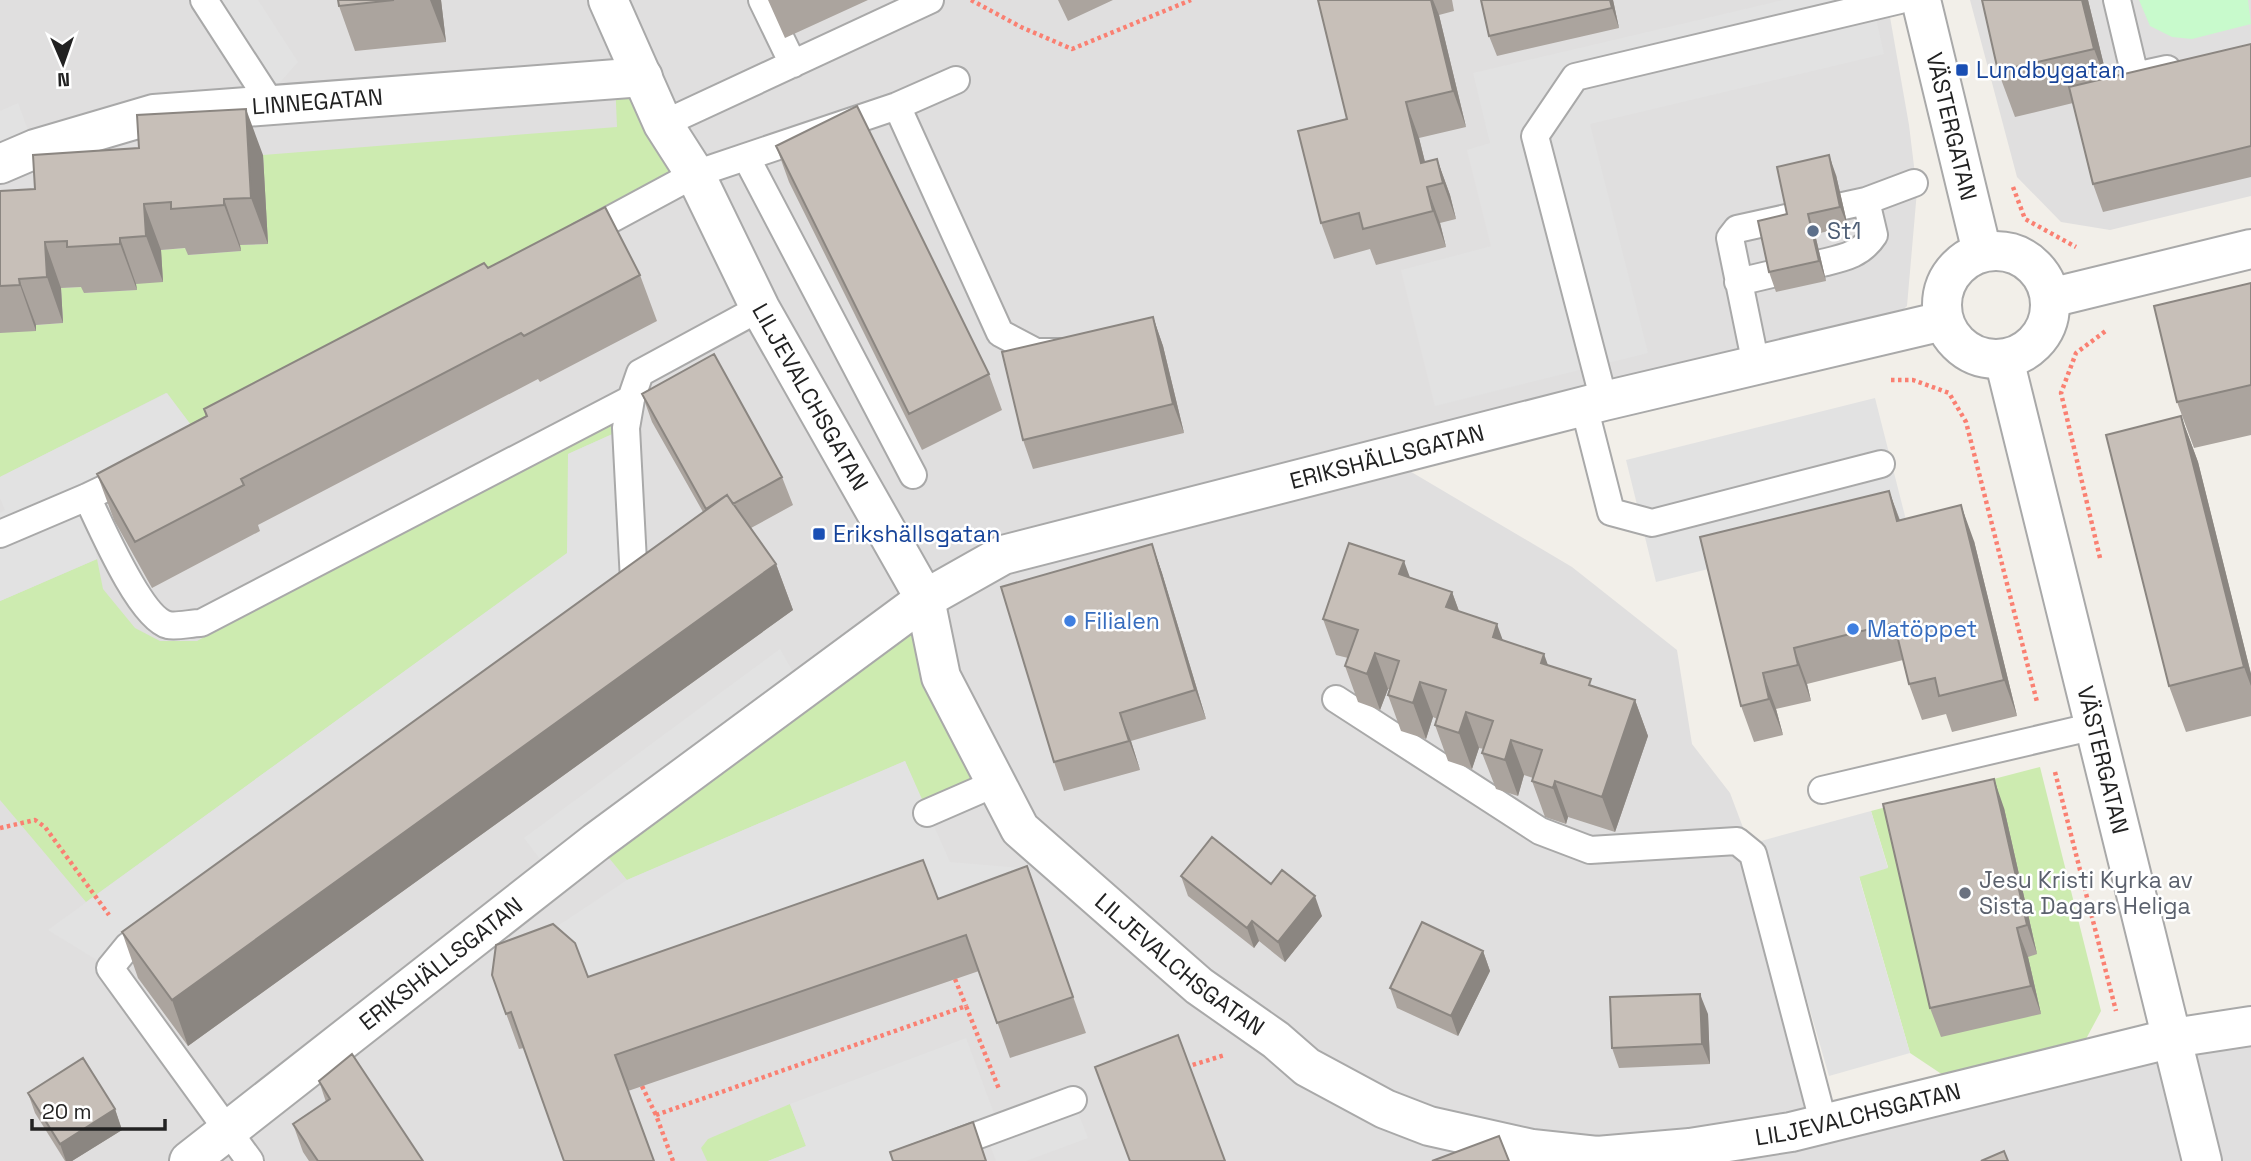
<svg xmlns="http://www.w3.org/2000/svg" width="2251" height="1161" viewBox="0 0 2251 1161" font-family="'Space Grotesk',sans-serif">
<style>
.residential{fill:#e0dfdf}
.grass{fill:#cdebb0}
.park{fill:#c8facc}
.parking{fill:#e2e2e2}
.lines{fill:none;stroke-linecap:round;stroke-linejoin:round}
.service-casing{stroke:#a9a9a9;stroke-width:30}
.minor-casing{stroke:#a9a9a9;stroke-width:42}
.tertiary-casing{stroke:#a9a9a9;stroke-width:42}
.path{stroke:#fa8072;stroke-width:4.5;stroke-dasharray:3.5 3.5;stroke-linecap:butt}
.service{stroke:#fff;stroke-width:26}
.minor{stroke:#fff;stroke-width:38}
.tertiary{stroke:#fff;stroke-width:38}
.wall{fill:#aba49e}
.shaded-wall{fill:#8b8681}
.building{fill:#c7bfb8;stroke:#8b8681;stroke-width:2}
.transit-dot{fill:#1a4fb4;stroke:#fff;stroke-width:2.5}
.service-dot{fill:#5c6f8a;stroke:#fff;stroke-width:2.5}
.shop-dot{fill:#3f7fe0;stroke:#fff;stroke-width:2.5}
.worship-dot{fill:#6b7280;stroke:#fff;stroke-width:2.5}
.labels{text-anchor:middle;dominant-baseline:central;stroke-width:5;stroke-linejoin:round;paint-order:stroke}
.transit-label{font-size:23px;fill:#164399;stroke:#fff;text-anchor:start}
.street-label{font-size:23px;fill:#222;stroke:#fff}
.service-label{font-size:23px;fill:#4e5e75;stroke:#fff;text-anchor:start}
.shop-label{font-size:23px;fill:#366cbe;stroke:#fff;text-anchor:start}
.worship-label{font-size:23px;fill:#5b616d;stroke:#fff;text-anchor:start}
</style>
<rect width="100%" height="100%" fill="#f2efe9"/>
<path class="residential" d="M0,0H1887L1909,125L1917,191L1907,306L1876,336L1386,457L1572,567L1677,650L1692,744L1730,793L1753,854L1824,1124L2251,1026V1161H0Z
M1970,0H2251V196L2110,230L2061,222L2017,177Z"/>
<path class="grass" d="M615,80L695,174L203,441L166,393L0,477V333L36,325L63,323L61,288L83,287L84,293L136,290V284L161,250L187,248L188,255L240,251V245L267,244L263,155L617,127Z
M631,399L626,428L568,454V553L86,902L0,800V601L97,559L103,589L135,628L160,641H197Z
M925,599L996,783L927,813L905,761L627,880L596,842Z
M2040,767L2101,1011L2079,1052L1955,1083L1910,1053L1859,876L1888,867L1871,811Z
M790,1104L806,1146L768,1161H707L701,1148L708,1139Z"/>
<path class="park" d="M2139,0H2248L2251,24L2192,39L2172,37L2150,26Z"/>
<path class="parking" d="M204,0H258L298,62L267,97Z
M1783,0H1872L1884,54L1590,124L1648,353L1435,406L1401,270L1491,246L1467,150L1490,143L1473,73Z
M18,103L35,149L0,164V111Z
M167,393L203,441L87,497L97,559L0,601V513L5,510L0,498V477Z
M1875,398L1906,520L1656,582L1626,460Z
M626,428L634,581L110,968L48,930L567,553L568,454Z
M780,649L803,690L553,876L524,838Z
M905,761L950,862L1021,868L1040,902L951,935L601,1013L544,935L627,880Z
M1871,811L1888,868L1859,877L1910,1053L1829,1076L1761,841Z
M966,1038L999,1127L1073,1100L1088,1138L1026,1161H996L985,1132L908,1161H768L806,1146L790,1104Z"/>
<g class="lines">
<g class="service-casing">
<path id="service" d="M204,0L272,105
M762,0L793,64
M2117,0L2135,76L2167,69
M897,106L1000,333L1036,352H1059
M663,124L930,0
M746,157L913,475
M1843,206L1866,201L1914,183
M580,236L695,174L897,106L956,80
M1822,263C1843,258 1861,255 1874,235L1866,201
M1738,282L1772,274
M1756,365L1730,238L1737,229L1791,217
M1604,401L1535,136L1575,77L1900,0
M1584,406L1611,512L1652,523L1881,464
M87,497C100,524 140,618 168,625C177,627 191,623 201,623L631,399
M0,534L87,497L133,475
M619,592L634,581L626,428L631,399L640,373L760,308
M1336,699L1540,831L1590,850L1737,841L1753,854L1824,1125
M1822,790L2095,726
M927,813L996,783
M157,926L128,946L110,968L250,1161
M908,1161L1073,1100"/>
</g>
<g class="minor-casing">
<g id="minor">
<path id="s1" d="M608,0L663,124L695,174L760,308L925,599L941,677L1020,829L1199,986L1276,1040L1307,1067L1385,1109L1429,1126L1532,1149L1597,1156L1690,1148L1791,1132L2173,1038L2251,1026"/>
<path id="s2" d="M0,164L35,149L154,114L643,77"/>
</g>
</g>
<g class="tertiary-casing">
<g id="tertiary">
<path id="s3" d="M1921,0L1982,252"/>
<circle cx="1996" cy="305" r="54"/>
<path d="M2050,298L2251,249"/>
<path id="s4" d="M2004,359L2202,1161"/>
<path id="s5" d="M189,1161L596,842L925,599L1003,555L1604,401L1943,321"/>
</g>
</g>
<path class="path" d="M971,0L1021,27L1072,49L1191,0
M2013,187L2025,219L2076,247
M1891,380H1913L1949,393L1966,422L2037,702
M2100,558L2061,393L2076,353L2107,330
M2055,772L2116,1011
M0,828L35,820L45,827L109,915
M955,979L966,1006
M1186,1067L1225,1055
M642,1086L656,1115
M673,1161L656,1115L966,1006L999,1089"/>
<use href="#service" class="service"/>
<use href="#minor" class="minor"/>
<use href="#tertiary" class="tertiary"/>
</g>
<path class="wall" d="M338,0H441L446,42L355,51L339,6Z
M768,0H868L785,38Z
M1058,0H1113L1068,21Z
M1318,0H1452L1454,11L1439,15L1466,127L1419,138L1425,162L1437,159L1450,195L1456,219L1440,223L1446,247L1376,265L1370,249L1334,259L1321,223L1347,119Z
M1481,0H1613L1619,28L1497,56L1489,36Z
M2088,0L2107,78L2251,44V177L2103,212L2093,184L2073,103L2015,117L1998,71Z
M776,146L989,374L1002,410L922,450L789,182Z
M263,155L268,244L240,245L241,251L188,255L185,248L161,250L163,282L136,284L137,290L84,293L81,287L61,288L63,323L36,325V331L0,333V191L35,189Z
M1836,175L1848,227L1815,234L1826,281L1776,292L1769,272L1787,214Z
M488,268L640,275L657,321L540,382L538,379L258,525L260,531L152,588L114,520L97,474L206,416L204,409Z
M2251,283V435L2194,448L2177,402Z
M1153,317L1163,346L1184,433L1033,469L1023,440Z
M642,394L782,477L793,505L751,528L776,564L793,610L188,1046L138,978L122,932L703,512L652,422Z
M2181,416L2198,462L2251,674V716L2186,732L2169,686Z
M1889,491L1900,520L1974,541L2017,716L1952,732L1946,714L1922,720L1909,684L1903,660L1807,684L1811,701L1776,709L1783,735L1754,742L1741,706Z
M1152,544L1162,573L1206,719L1131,741L1140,770L1064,791L1054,762Z
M1410,578L1452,592L1459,611L1503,640L1548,665L1593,686L1635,700L1648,736L1615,832L1568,817L1566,824L1545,817L1532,781L1533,778L1524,775L1518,796L1496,789L1482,753L1484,749L1479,748L1472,769L1448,761L1435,725L1437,719L1433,717L1426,739L1401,731L1388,695L1390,689H1388L1380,710L1358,702L1345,666L1348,658L1336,655L1323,619Z
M2004,808L2037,954L2028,957L2041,1014L1941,1037L1930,1008Z
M1027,866L1086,1033L1010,1058L979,971L628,1091L524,1048L519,1049L492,975L588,977L938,899Z
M1181,876L1271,884L1322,916L1285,962L1259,941L1254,948L1188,896Z
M1483,951L1490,971L1458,1036L1397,1008L1390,988Z
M1708,1014L1710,1064L1619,1068L1612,1048Z
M319,1081L423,1161H309L303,1152L293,1124L326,1102Z
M28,1093L115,1109L122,1130L72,1161H65L35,1113Z"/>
<path class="shaded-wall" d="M430,0H441L446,42Z
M1431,0H1433L1439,15L1466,127L1453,91Z
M1610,0H1613L1619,28L1612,8Z
M2082,0H2088L2111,94L2094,49Z
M1406,102L1419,138L1431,186L1421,163Z
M246,109L263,155L268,244L251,198Z
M1829,155L1836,175L1848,227L1840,207Z
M1437,159L1450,195L1456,219L1443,183Z
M1427,187L1440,223L1446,247L1433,211Z
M224,199L240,245L241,251L224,205Z
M144,204L161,250L163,282L146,236Z
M1808,214L1815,234L1826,281L1819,261Z
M120,238L136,284L137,290L120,244Z
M45,242L61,288L63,323L47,277Z
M19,279L36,325V331L20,285Z
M1153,317L1163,346L1184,433L1173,404Z
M2181,416L2198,462L2251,674V686L2244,667Z
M1889,491L1902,527L1897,521Z
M1961,505L1974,541L2017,716L2004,680Z
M1152,544L1162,573L1206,719L1195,690Z
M1404,561L1417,597L1399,574Z
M776,564L793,610L188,1046L172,1000Z
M1452,592L1465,628L1446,607Z
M1497,624L1510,660L1493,637Z
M1794,648L1807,684L1811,701L1798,665Z
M1375,653L1388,689L1380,710L1367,674Z
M1544,654L1557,690L1541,663Z
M1763,673L1776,709L1783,735L1769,699Z
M1420,682L1433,717L1426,739L1413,703Z
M1635,700L1648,736L1615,832L1602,797Z
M1466,712L1479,748L1472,769L1459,733Z
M1120,713L1131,741L1140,770L1129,741Z
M1511,740L1524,775L1518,796L1505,760Z
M1994,779L2004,808L2037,954L2027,925Z
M1555,781L1568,817L1566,824L1553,788Z
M1315,896L1322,916L1285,962L1278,942Z
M1252,921L1259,941L1254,948L1247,928Z
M2017,928L2028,957L2041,1014L2031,986Z
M1483,951L1490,971L1458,1036L1451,1016Z
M1700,994L1708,1014L1710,1064L1702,1044Z
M115,1109L122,1130L72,1161H66L60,1144Z"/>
<path class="building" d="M338,0H394L339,6Z
M1318,0H1431L1453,91L1406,102L1421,163L1437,159L1443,183L1427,187L1433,211L1363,229L1359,213L1321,223L1298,131L1347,119Z
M1481,0H1610L1612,8L1489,36Z
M1982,0H2082L2094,49L1998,71Z
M2251,44V146L2093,184L2069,87Z
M857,106L989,374L909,414L776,146Z
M246,109L251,198L224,199V205L171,209V202L144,204L146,236L120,238V244L67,247V241L45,242L47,277L19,279L20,285L0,286V191L35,189L33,155L139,148L137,115Z
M1829,155L1840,207L1808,214L1819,261L1769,272L1758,221L1787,214L1777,167Z
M605,207L640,275L524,336L521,333L241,479L244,485L135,542L97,474L207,416L204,409L484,263L488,268Z
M2251,283V385L2177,402L2154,306Z
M1153,317L1173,404L1023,440L1002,352Z
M714,354L782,477L733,504L727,495L706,509L642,394Z
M2181,416L2244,667L2169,686L2106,435Z
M1889,491L1897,521L1961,505L2004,680L1939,696L1935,678L1909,684L1894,623L1794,648L1798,665L1763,673L1769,699L1741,706L1700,537Z
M727,495L776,564L172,1000L122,932Z
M1349,543L1404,561L1399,574L1452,592L1446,607L1497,624L1493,637L1544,654L1541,663L1591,679L1589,685L1635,700L1602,797L1555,781L1553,788L1532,781L1542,750L1511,740L1505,760L1482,753L1493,721L1466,712L1459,733L1435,725L1446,690L1420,682L1413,703L1388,695L1399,661L1375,653L1367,674L1345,666L1358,630L1323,619Z
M1152,544L1195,690L1120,713L1129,741L1054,762L1001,587Z
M1994,779L2027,925L2017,928L2031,986L1930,1008L1883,804Z
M1212,837L1271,884L1282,870L1315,896L1278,942L1252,921L1247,928L1181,876Z
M923,860L938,899L1027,866L1073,997L997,1023L966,935L615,1055L654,1161H564L511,1012L506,1014L492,975L496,945L553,924L575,943L588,977Z
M1422,922L1483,951L1451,1016L1390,988Z
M1700,994L1702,1044L1612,1048L1610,997Z
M1178,1035L1225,1161H1130L1095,1067Z
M352,1054L423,1161H318L293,1124L330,1099L319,1081Z
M83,1058L115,1109L60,1144L28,1093Z
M973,1122L986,1161H893L890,1152Z
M1499,1136L1509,1161H1432Z
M2004,1151L2008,1161H1981Z"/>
<g class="transit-dot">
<rect x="1955" y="63" width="14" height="14" rx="3.5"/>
<rect x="812" y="527" width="14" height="14" rx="3.5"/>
</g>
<circle class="service-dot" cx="1813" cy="231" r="7"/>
<g class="shop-dot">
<circle cx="1070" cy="621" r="7"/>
<circle cx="1853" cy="629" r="7"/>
</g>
<circle class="worship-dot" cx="1965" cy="893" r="7"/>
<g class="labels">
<g class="transit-label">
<text x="1976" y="70">Lundbygatan</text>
<text x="833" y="534">Erikshällsgatan</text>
</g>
<g class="street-label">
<text stroke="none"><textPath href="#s2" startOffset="326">LINNEGATAN</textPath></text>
<text stroke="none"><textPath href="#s3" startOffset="130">VÄSTERGATAN</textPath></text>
<text stroke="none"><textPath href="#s1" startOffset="446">LILJEVALCHSGATAN</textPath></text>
<text stroke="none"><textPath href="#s5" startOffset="1412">ERIKSHÄLLSGATAN</textPath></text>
<text stroke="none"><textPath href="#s4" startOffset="413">VÄSTERGATAN</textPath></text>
<text stroke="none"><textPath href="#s5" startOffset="320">ERIKSHÄLLSGATAN</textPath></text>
<text stroke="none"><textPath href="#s1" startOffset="1139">LILJEVALCHSGATAN</textPath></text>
<text stroke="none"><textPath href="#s1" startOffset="1874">LILJEVALCHSGATAN</textPath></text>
</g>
<g class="service-label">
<text x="1827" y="231">St1</text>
</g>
<g class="shop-label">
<text x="1084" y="621">Filialen</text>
<text x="1867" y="629">Matöppet</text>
</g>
<g class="worship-label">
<text x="1979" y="880">Jesu Kristi Kyrka av<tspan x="1979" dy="26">Sista Dagars Heliga</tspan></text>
</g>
</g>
<g transform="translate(63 63) rotate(178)" stroke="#ffffff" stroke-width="5" paint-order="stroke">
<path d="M0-5L12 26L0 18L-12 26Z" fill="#222222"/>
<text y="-10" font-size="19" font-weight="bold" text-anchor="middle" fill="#222222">N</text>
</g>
<path d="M32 1119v10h133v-10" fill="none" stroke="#222222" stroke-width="3.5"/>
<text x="42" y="1119" font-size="21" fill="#222222" stroke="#ffffff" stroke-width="5" paint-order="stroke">20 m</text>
</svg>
